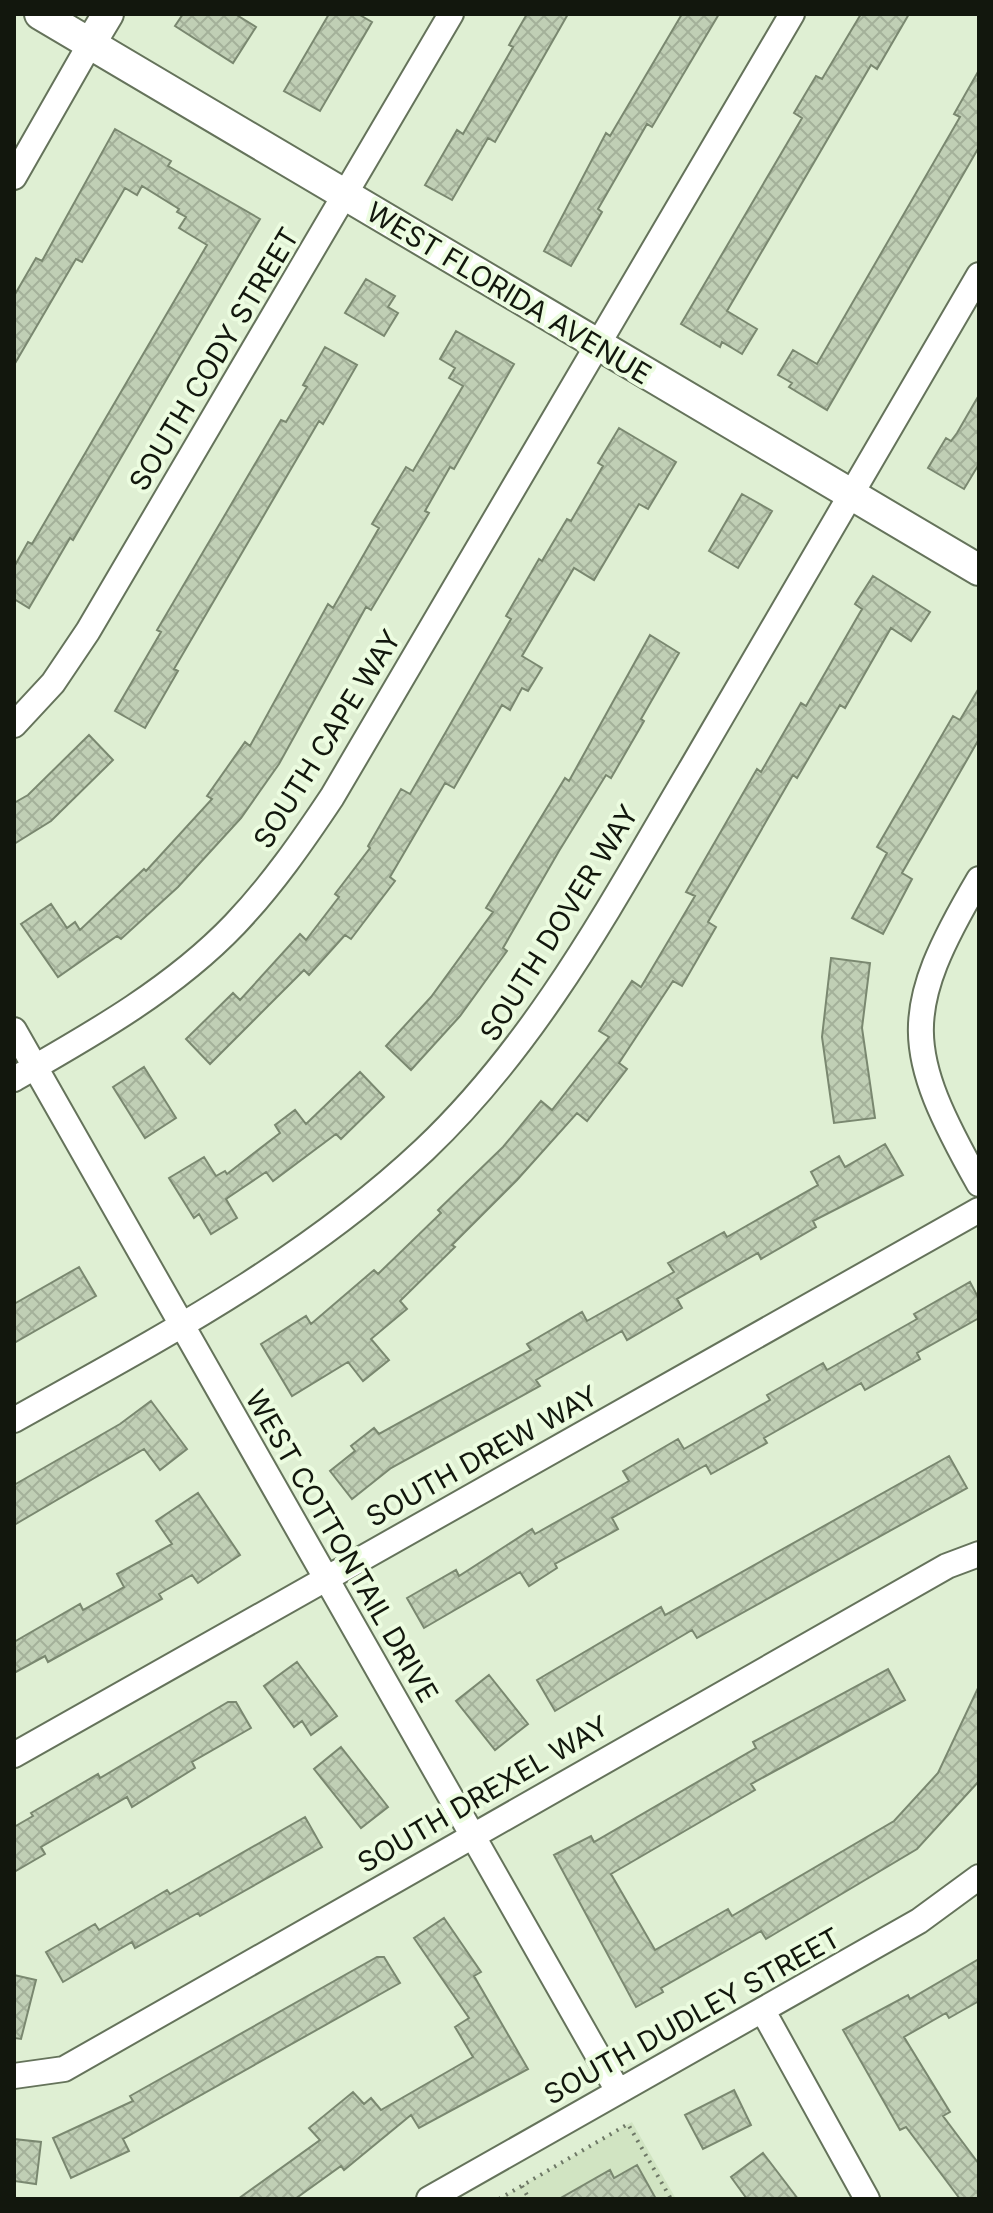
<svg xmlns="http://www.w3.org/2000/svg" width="993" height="2213" viewBox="0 0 993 2213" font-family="Inter,sans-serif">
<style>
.built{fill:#d1e4c2}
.building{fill:url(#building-cross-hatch);stroke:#7a8870;stroke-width:2}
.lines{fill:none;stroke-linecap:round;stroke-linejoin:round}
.minor-casing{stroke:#65735b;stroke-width:28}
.tertiary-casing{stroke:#65735b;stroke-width:34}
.path{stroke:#6e7866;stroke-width:4;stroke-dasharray:2 6;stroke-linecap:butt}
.minor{stroke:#fff;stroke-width:24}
.tertiary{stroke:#fff;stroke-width:30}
.labels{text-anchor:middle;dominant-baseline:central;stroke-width:8;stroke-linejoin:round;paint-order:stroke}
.street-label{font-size:28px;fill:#12170d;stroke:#ecfce0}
</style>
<defs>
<pattern id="building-cross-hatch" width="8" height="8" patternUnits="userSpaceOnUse" patternTransform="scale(2)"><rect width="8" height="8" fill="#c0cfb5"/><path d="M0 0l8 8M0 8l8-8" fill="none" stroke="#a4b19a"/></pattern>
</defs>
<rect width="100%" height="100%" fill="#dfefd3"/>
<path class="built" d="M632,2122L676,2199H499Z"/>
<path class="building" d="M183,14H235L256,27L233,63L175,26Z
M329,14H358L372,22L320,111L284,91Z
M527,14H568L495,142L488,138L452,200L425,185L457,130L463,134L513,47L509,45Z
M682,14H719L652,127L647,124L598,209L602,212L571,266L544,251L606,133L610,136Z
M861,14H909L877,69L871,65L727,311L757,329L742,354L722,342L720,347L681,324L802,118L794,113L816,76L822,79Z
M979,70V147L827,410L789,387L792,383L778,375L793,350L817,364L960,117L954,114Z
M115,129L171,161L168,166L260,219L73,540L70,538L29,608L14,599V567L28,542L32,544L207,245L179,228L186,217L177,212L179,209L142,186L137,195L125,188L82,262L76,259L14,365V296L36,258L42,261Z
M366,279L395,296L388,307L398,313L384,336L345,313Z
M456,331L514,364L454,469L450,467L425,511L429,513L371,610L366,607L279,764L241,818L178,887L121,939L117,936L58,977L21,924L51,904L67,928L75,922L80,930L144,869L146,871L212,799L207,796L245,742L250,746L328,604L333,608L379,528L372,524L406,467L413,471L463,386L449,378L455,368L440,359Z
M325,347L357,365L323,424L319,421L174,669L178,671L145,728L115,711L161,632L157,630L281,420L286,422L307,387L303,385Z
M979,395V464L964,489L928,468L946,438L951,441L957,433Z
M619,428L676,462L648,509L639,504L594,580L574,568L522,656L542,668L528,691L522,688L510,710L502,705L454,788L445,783L390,877L395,881L351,939L345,935L309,975L304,970L210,1064L186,1039L233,993L240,1000L300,934L306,940L339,897L335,894L370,848L368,846L401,789L410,794L511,619L506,616L539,559L542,561L567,519L571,521L603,466L598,463Z
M742,494L772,511L738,568L709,551Z
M873,576L930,612L911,641L891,628L845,708L840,705L797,778L793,775L708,922L716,927L682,986L673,981L619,1063L627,1069L587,1121L577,1113L517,1180L452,1245L455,1247L400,1301L407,1309L371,1339L389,1360L363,1381L348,1362L292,1396L261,1344L306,1316L311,1324L374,1270L378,1274L441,1213L438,1210L503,1147L541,1101L552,1110L609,1037L599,1031L632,981L641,987L695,896L686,892L757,769L761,772L801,703L806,706L862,609L855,604Z
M650,635L679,653L641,719L644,721L611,778L606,775L559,851L503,948L507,951L460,1016L411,1070L386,1046L431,997L493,912L486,908L565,778L569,781Z
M979,688V739L902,873L912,879L883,934L852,918L887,853L877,847L953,716L960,720Z
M89,735L113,760L51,821L14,844V803L28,795Z
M831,958L870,963L862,1028L875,1118L834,1123L822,1037Z
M144,1067L176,1118L145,1138L113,1087Z
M360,1072L384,1097L341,1139L336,1134L273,1181L266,1172L226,1199L237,1218L211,1234L199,1214L194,1218L169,1178L204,1157L216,1176L225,1171L227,1174L280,1133L275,1125L295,1110L306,1124Z
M885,1144L903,1175L813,1221L816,1227L761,1259L758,1253L677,1299L682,1308L627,1340L622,1331L536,1380L540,1386L391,1468L352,1499L330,1471L355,1451L351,1446L374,1428L379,1434L531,1350L527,1344L582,1312L587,1321L674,1272L668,1263L724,1232L727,1237L818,1185L811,1172L839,1156L845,1167Z
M79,1267L96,1296L14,1343V1304Z
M970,1282L979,1299V1318L917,1353L920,1359L865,1390L861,1383L764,1438L767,1443L711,1474L706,1465L612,1518L618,1529L555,1564L557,1568L529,1586L520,1572L424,1628L407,1598L456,1570L459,1576L532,1529L535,1534L629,1481L623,1471L678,1439L684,1449L770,1400L767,1395L823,1363L827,1370L917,1319L914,1314Z
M151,1401L187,1449L160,1470L144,1449L14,1525V1485L120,1424Z
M949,1456L967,1488L697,1638L692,1630L555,1711L537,1680L661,1607L665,1615Z
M198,1493L240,1555L198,1583L192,1575L159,1594L162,1599L48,1662L45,1656L14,1673V1642L80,1604L83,1610L124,1587L117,1574L172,1544L156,1521Z
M297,1662L337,1716L311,1735L302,1721L294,1727L264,1686Z
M888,1669L905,1700L751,1784L755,1790L611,1874L655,1950L728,1909L732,1916L894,1821L938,1773L979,1686V1781L917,1849L766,1939L761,1931L661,1988L663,1992L636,2007L554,1855L591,1836L594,1842L756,1748L753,1742Z
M489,1675L528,1724L495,1750L456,1701Z
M228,1702H236L251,1728L192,1762L195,1768L132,1807L127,1797L41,1847L45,1854L14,1872V1827L33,1816L31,1813L98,1774L100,1778Z
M341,1747L388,1807L361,1828L314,1769Z
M305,1817L322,1847L200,1916L198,1913L135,1948L132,1942L63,1982L46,1952L95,1924L99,1930L167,1890L170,1894Z
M444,1918L481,1972L474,1976L528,2069L419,2128L411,2115L344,2170L341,2166L295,2199H238L320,2140L309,2128L353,2092L364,2104L371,2098L381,2110L473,2057L455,2027L469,2018L414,1938Z
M377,1957H384L400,1983L123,2139L129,2151L71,2178L53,2138L133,2101L130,2096Z
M979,1959V2001L949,2018L946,2013L904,2037L950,2112L943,2116L979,2164V2199H960L906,2127L900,2130L843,2030L908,1995L910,1999Z
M14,1975L36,1980L21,2039L14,2038Z
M734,2090L751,2125L703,2149L685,2115Z
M14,2139L41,2142L36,2184L14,2181Z
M763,2153L798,2199H747L731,2177Z
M637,2165L656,2199H559L610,2170L614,2178Z"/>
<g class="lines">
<g class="minor-casing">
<path id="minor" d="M14,177L90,44
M14,725L53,683L88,631L451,14
M979,879C900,1013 903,1049 979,1184
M14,1030L618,2091
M14,1079C91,1035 173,989 235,924C272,885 302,842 332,797L792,14
M14,1420C157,1340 304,1263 424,1150C539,1041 612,902 692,767C788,603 883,439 979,275
M14,1755L979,1210
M763,2011L867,2199
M14,2076L64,2069L947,1566L979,1554
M429,2199L919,1921L979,1877"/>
</g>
<g class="tertiary-casing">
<path id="tertiary" d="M40,14L979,570
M90,44L108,14"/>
</g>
<path class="path" d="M522,2186L529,2199
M499,2199L628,2124L671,2199"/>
<use href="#minor" class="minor"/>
<use href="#tertiary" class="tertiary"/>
</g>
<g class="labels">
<g class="street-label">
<text transform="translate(509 293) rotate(31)">WEST FLORIDA AVENUE</text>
<text transform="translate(214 359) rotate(-59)">SOUTH CODY STREET</text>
<text transform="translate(327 739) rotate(-58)">SOUTH CAPE WAY</text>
<text transform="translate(559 923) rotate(-58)">SOUTH DOVER WAY</text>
<text transform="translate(482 1456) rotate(-29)">SOUTH DREW WAY</text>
<text transform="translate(342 1546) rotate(60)">WEST COTTONTAIL DRIVE</text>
<text transform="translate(483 1794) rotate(-30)">SOUTH DREXEL WAY</text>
<text transform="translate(692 2016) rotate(-29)">SOUTH DUDLEY STREET</text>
</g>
</g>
<rect width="993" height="2213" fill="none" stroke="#12170d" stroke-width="32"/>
</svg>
